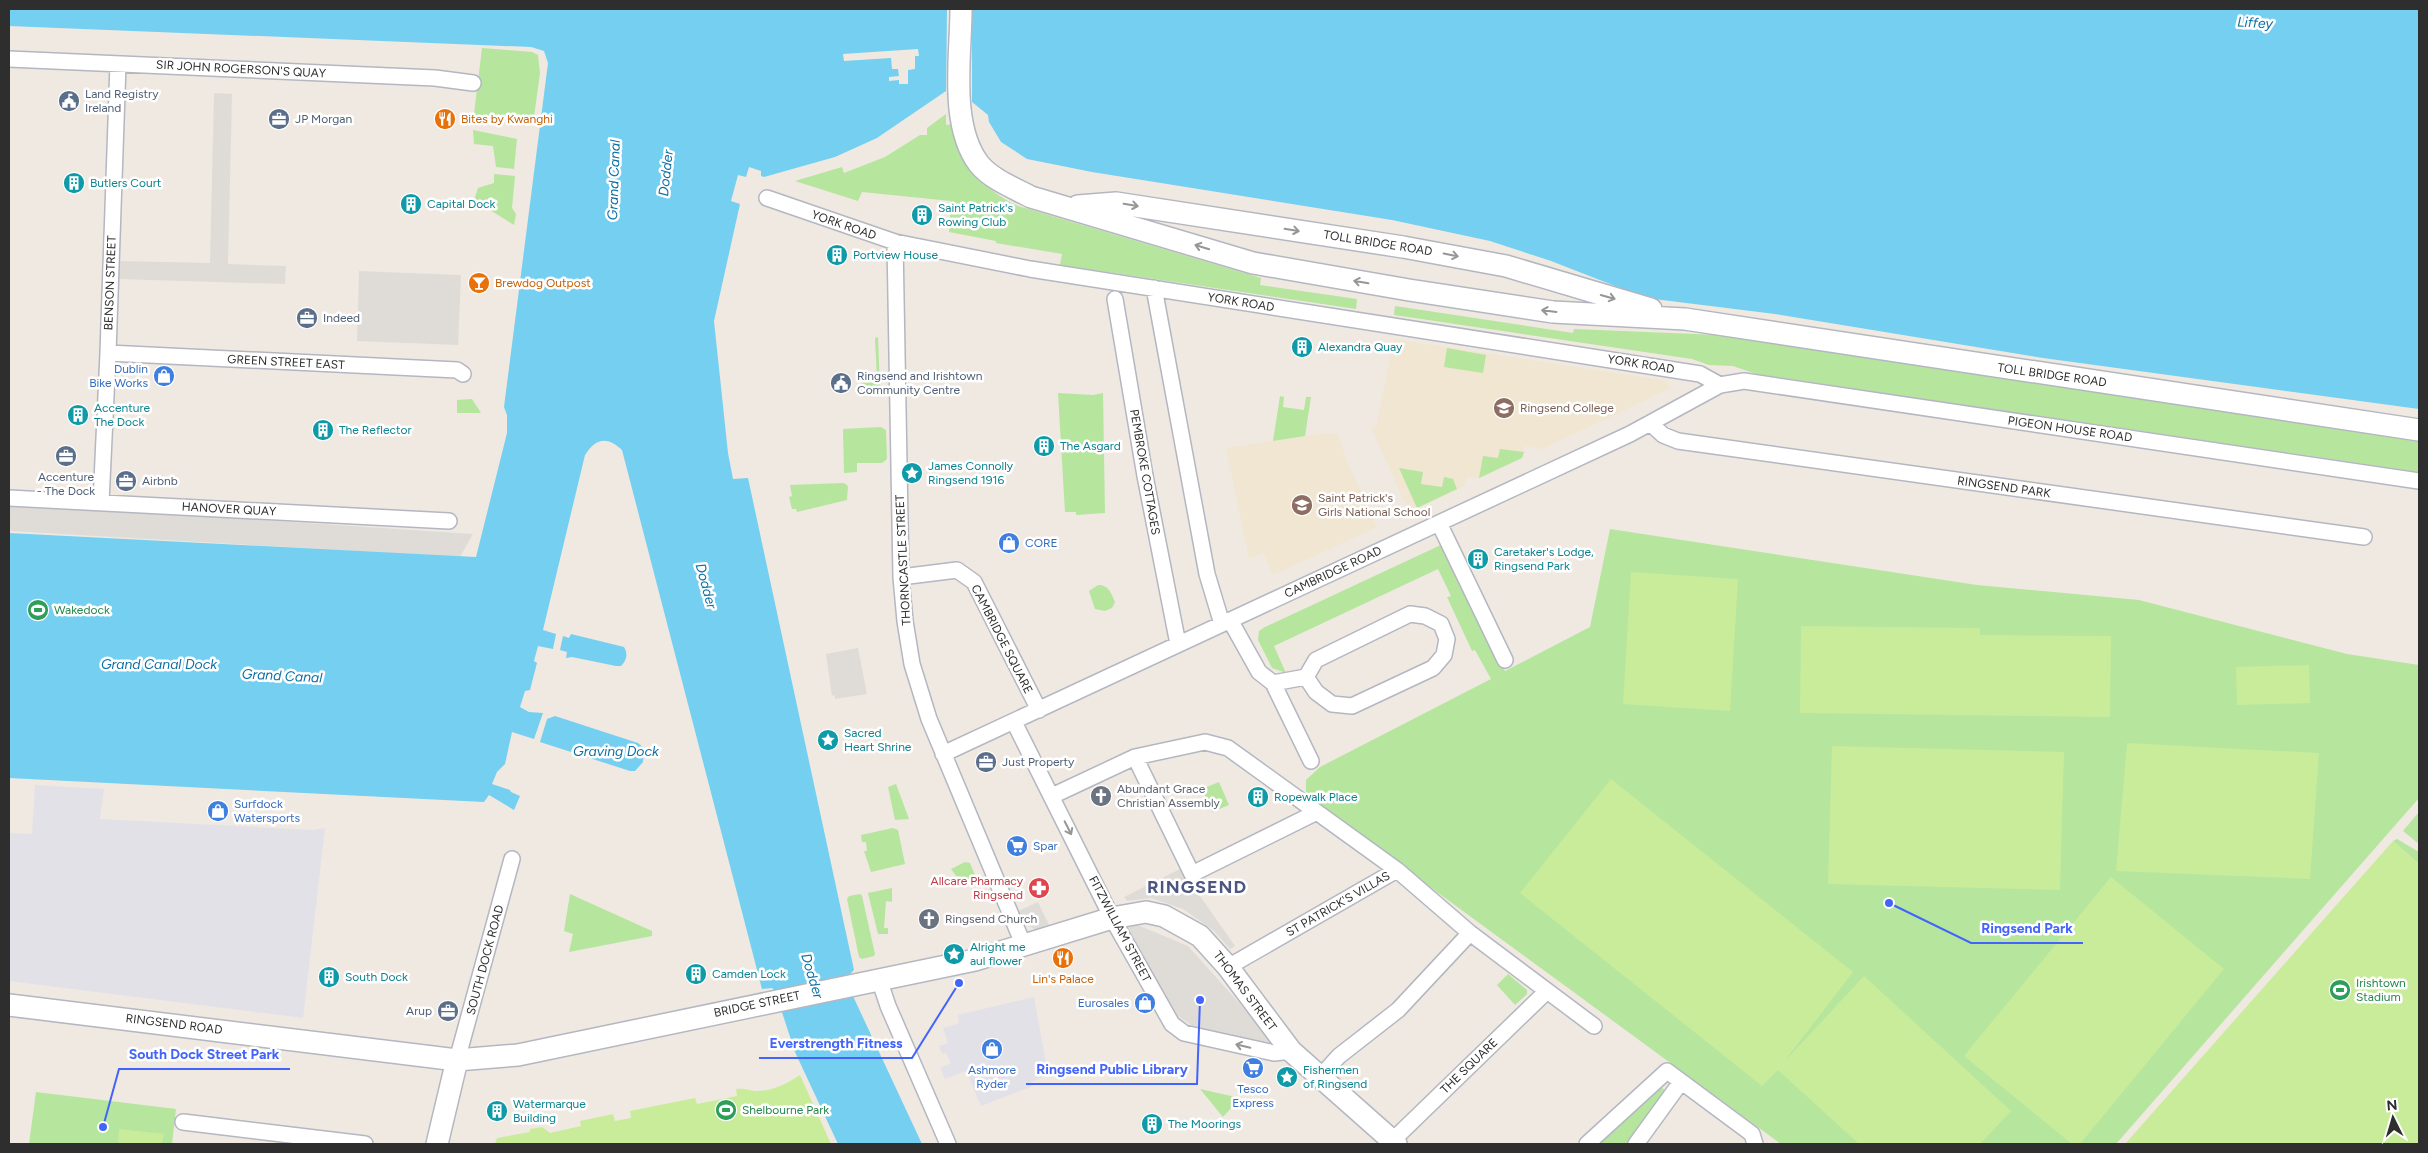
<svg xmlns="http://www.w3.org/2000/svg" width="2428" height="1153" viewBox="0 0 2428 1153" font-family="Figtree,sans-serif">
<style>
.industrial{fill:#e3e1e8}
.education{fill:#f0e6d1}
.green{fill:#b6e59e}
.pitch{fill:#c9ec9a}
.plaza{fill:#dfdcd8}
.water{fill:#75cff0}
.pier{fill:#efe9e1}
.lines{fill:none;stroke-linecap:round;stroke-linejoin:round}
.street-casing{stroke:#b4b7c1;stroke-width:18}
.secondary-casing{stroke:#b4b7c1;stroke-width:24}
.street{stroke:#fff;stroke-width:15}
.secondary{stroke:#fff;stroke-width:21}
.oneway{stroke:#969696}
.labels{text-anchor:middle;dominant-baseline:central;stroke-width:5;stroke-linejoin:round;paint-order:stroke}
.street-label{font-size:12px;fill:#2e2e2e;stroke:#fff}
.service-label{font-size:12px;fill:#4e5e75;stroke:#fff;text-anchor:start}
.food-label{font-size:12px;fill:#c56008;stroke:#fff;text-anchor:start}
.culture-label{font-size:12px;fill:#0d838f;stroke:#fff;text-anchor:start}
.shop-label{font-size:12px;fill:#366cbe;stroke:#fff;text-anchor:start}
.education-label{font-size:12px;fill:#785e54;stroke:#fff;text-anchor:start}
.leisure-label{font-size:12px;fill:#27864d;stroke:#fff;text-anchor:start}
.worship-label{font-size:12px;fill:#5b616d;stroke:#fff;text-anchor:start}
.health-label{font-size:12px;fill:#be3a42;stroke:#fff;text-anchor:end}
.water-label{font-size:14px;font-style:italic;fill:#0d6fa3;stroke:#fff}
.district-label{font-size:18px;font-weight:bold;letter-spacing:1px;fill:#4d5680;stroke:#fff}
.leader{fill:none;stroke:#4264fb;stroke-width:2}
.callout-dot{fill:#4264fb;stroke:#fff;stroke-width:2}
.callout-label{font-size:14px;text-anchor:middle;font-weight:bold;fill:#4264fb;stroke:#fff;stroke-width:5;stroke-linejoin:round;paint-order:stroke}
</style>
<rect width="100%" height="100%" fill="#efe9e1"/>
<path class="industrial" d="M35,785L104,789L100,819L313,830L325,828L303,1018L9,981V833L32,834Z
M1034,997L1048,1075L1031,1082L1033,1086L981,1106L966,1071L945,1079L940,1068L951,1063L946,1053L942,1054L939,1046L948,1043L943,1028L959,1023L958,1015Z"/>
<path class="education" d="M1394,339L1668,381L1669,389L1542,449L1525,446L1522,458L1479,478L1466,477L1465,486L1409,512L1371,428L1376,427Z
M1319,434H1338L1346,459L1377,527L1273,575L1264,553L1249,559L1226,448Z"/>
<path class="green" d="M482,48L532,52L538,55L540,73L533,124L484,115L473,122Z
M946,114V125L952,124C960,162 983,190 1018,206L1261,278L1260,285L1357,299L1356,309L1060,265L1062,254L996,243V241L949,232L951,201L862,192L858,201L795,181L842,167L844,173L885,157L920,135H927V128Z
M473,130L517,139L514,169L496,167L493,146L474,144Z
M494,174L515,176L512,208L516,214L514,225L474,200L478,188L494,183Z
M1395,306L1573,333L1574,329L1743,336L2419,436V472L1756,374L1733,366L1709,365L1692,359L1394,315Z
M878,337L880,390L861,391V383L877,379L875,338Z
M1447,348L1486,355L1483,373L1444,367Z
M1058,393L1093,395L1103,393L1105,513L1076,515V512H1065Z
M1280,396L1284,397L1283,407L1304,410L1306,397H1311L1305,436L1273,441Z
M472,399L481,413H457V400Z
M881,427L886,430L887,459L882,463H857V472L844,473L843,429Z
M1500,449L1524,452L1522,458L1479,478L1483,456L1498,458Z
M1399,468L1423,472L1421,484L1442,487L1444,477L1453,479L1457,489L1417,508Z
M844,483L848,486L847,500L797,512L796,509H792L789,497L792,496L790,485Z
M1610,529L1977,585L2139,600L2347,654L2419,665V798L2116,1144H1781L1306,796V780L1320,767L1491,679L1475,650L1472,651L1447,597L1451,596L1438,569L1274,646L1286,673L1272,668L1258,640L1259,631L1265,627L1443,544L1505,671L1590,627Z
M1098,585C1109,585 1111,593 1115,602L1112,608L1105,611L1095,609L1089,591Z
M1219,782L1229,805L1212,812L1202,789Z
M896,784L909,819L895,820L888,787Z
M2419,812V844L2403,831Z
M893,828L898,830L905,864L871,872L864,851H867L866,842H862L861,835Z
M2397,839L2419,852V864L2393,841Z
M965,862L970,863L977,880H963L957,877L951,869Z
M892,888V902L886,901L884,928H888V934H878L868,893Z
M570,894L652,931V936L569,952L573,934L564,931Z
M860,894L862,896L875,954L874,956L862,959L859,957L847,899L849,896Z
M1508,974L1527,990V994L1515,1005L1497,985Z
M1661,1087L1668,1093L1631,1144H1596Z
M1200,1089L1240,1098L1223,1117Z
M36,1092L176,1109L172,1144H29Z"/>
<path class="pitch" d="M1631,572L1738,579L1730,711L1623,704Z
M1801,626L1980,628V635L2111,636L2110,717L1800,713Z
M2309,665L2310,703L2237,705L2236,667Z
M2127,743L2319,753L2310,879L2116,871Z
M1832,746L2064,752L2060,890L1828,884Z
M1611,779L1853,972L1783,1063L1864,976L2011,1111L1980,1144H1859L1778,1070L1762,1086L1520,893Z
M2393,841L2419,864V1144H2125Z
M2111,877L2224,969L2080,1144H2072L1964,1056Z
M800,1075L831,1144H495L497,1138L530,1132V1129L542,1127L550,1133L581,1126L580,1121L613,1114L615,1121L631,1118L630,1111L695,1098L697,1104L737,1096L736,1089C744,1088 747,1090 755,1091C771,1092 788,1083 800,1075Z
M119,1129L164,1134L162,1144H118Z"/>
<path class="plaza" d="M214,93L232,94L228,264L286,266L285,284L119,279L120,261L210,263Z
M359,271L461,275L458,345L357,341Z
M9,505L188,515L473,534L460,557L9,531Z
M858,648L867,694L835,699V695L832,696L826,654Z
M1182,868L1188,879L1235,946L1230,949L1213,930L1183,909L1151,898L1127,901L1124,897Z
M1038,902L1049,925L1036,930L1024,923L1018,911Z
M1134,920L1140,926L1188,946L1259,1025L1272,1044L1193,1026L1172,1012L1124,923Z"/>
<path class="water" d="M9,9H2419V409L2043,358L1775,314L1646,298L1551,261L1490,241L1392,220L1092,172L1027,159L1001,142L989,122L988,115L972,102H946V91L877,138L835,157L764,177L761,176V171L749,167L746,177L738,175L731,201L740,204L714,321L728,453L733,479L748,478L854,970L849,975L852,994L922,1144H838L795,1052L775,991L772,988L762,989L622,450C607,436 596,438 585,455L543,630L556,634L553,649L538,646L534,661L537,663L530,690L525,691L520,707L529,712L543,713L534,739L512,732L505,764L497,772L492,784L510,790L511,792L520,796L514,810L489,795L484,802L9,778V533L476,557L507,433V415L504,407L548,63L544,51L531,47L9,26Z
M571,634L624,647C628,654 627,660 621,666H616L572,657L566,658L567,652L560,650L563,636L569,638Z
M555,716L638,743L644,748L643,762L635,771H630L540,742L547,719Z"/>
<path class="pier" d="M947,9H972V102H946Z
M918,49L919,56H915V69L908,70V84H899V80L889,81V77L899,76L898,69H892L891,58L844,61L843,54Z"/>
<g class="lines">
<g class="street-casing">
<path id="street" d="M9,59L435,78L473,83
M767,198L895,242L1030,269L1700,374L1720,385
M895,242L901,577L905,621L912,664L929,719L1024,946
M1154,288L1207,574L1222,624
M1115,299L1145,476L1178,644
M108,353L457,370L463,374
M1650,423L1663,435L1678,441L2364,537
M9,498L449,521
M101,502L108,353L118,64
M1439,523L1505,660
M901,577L957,570L974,582L1039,710
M1410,614L1425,616L1441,624L1447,639L1444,655L1433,668L1352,706L1332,704L1316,692L1306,677L1316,660Z
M1230,620L1259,672L1273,683L1311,761
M1273,683L1306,677
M1014,722L1112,918L1172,1024L1184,1033L1274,1053L1291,1051
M943,754L1630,434L1720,385L1744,381L2419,481
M1135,757L1192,874L1317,812
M1052,796L1135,757L1205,742L1228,748L1397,870L1470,933L1594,1026
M1228,967L1397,870
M879,979L888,1006L948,1144
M457,1060L512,859
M1319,1078L1339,1056L1398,1010L1470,933
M183,1122L365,1144
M1392,1141L1547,991
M1587,1144L1667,1071L1752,1134L1755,1144
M1636,1144L1681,1082"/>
</g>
<g class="secondary-casing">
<path id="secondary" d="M961,9C961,55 949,125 979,164C991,179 1014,188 1031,197L1253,263L1409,290L1553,312L1685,319L2419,430
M1078,206L1116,203L1403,247L1506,266L1651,309
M9,1005L457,1060L518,1055L975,960L1112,918L1146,912L1164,916L1200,936L1228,967L1291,1051L1396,1144
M437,1144L457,1060"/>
</g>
<use href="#street" class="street"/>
<use href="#secondary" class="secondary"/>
</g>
<defs><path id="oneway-shaft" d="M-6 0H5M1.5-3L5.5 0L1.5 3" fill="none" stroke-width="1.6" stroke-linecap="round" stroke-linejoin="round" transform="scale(1.25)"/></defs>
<g class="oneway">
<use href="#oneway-shaft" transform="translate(1131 205) rotate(9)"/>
<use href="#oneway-shaft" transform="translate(1292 230) rotate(9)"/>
<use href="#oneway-shaft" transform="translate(1202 247) rotate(-163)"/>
<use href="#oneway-shaft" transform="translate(1451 255) rotate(11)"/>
<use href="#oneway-shaft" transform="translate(1361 282) rotate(-170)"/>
<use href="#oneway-shaft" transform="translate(1608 297) rotate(16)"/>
<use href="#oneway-shaft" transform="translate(1549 311) rotate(-173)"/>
<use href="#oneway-shaft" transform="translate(1068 828) rotate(63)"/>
<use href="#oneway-shaft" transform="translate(1243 1046) rotate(-167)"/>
</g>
<defs>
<g id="civic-disc" transform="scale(1.125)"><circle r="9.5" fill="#5c6f8a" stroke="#fff"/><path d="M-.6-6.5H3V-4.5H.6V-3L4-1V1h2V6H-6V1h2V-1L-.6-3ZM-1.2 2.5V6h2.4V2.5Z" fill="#fff"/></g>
<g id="office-disc" transform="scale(1.125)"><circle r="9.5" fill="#5c6f8a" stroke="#fff"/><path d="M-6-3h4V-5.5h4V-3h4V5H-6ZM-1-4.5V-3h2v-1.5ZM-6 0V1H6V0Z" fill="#fff"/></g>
<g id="restaurant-disc" transform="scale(1.125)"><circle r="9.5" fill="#e8710a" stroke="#fff"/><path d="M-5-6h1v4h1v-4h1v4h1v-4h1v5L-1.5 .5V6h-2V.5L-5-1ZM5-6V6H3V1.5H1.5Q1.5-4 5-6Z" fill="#fff"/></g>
<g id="building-disc" transform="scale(1.125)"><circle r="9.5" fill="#0f9aa8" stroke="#fff"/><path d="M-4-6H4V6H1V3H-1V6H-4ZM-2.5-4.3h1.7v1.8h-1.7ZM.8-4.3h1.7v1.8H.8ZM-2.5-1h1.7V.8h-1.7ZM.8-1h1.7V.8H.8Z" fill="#fff"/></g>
<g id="bar-disc" transform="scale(1.125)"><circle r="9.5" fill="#e8710a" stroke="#fff"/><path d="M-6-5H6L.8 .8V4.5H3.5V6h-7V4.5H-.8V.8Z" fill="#fff"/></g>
<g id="shop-disc" transform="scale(1.125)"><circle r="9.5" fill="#3f7fe0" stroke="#fff"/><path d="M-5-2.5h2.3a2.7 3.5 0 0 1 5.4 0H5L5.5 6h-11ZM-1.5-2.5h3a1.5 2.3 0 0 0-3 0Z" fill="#fff"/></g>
<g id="university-disc" transform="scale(1.125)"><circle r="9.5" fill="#8d6e63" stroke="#fff"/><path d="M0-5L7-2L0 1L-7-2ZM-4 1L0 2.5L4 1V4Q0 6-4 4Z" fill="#fff"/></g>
<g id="sight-disc" transform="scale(1.125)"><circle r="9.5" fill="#0f9aa8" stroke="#fff"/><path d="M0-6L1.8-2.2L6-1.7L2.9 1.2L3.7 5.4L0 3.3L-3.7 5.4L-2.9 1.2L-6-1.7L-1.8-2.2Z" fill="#fff"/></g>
<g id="school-disc" transform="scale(1.125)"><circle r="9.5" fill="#8d6e63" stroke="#fff"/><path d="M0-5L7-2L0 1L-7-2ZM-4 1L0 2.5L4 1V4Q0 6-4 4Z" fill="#fff"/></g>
<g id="stadium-disc" transform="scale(1.125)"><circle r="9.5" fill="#2e9e5b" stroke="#fff"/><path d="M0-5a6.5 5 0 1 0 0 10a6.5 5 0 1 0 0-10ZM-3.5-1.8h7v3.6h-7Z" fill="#fff"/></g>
<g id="church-disc" transform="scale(1.125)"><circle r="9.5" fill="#6b7280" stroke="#fff"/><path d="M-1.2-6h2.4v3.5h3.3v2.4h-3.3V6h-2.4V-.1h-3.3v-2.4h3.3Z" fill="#fff"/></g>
<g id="supermarket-disc" transform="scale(1.125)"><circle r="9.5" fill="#3f7fe0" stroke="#fff"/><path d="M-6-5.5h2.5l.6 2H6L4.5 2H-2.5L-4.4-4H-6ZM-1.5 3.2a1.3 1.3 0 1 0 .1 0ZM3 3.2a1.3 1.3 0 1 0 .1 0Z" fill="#fff"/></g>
<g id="pharmacy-disc" transform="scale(1.125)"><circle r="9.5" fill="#e0444e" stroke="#fff"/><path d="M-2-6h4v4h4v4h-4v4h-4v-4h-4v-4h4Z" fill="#fff"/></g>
</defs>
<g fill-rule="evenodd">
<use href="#civic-disc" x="69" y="101"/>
<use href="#office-disc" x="279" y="119"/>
<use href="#restaurant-disc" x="445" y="119"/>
<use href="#building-disc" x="74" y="183"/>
<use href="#building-disc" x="411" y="204"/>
<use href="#building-disc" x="922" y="215"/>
<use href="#building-disc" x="837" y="255"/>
<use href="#bar-disc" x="479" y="283"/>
<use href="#office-disc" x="307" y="318"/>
<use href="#building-disc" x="1302" y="347"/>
<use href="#shop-disc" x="164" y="376"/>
<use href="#civic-disc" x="841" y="383"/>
<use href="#university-disc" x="1504" y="408"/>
<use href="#building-disc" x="78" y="415"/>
<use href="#building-disc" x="323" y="430"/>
<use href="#building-disc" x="1044" y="446"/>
<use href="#office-disc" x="66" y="456"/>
<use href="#sight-disc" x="912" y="473"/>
<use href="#office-disc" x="126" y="481"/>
<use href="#school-disc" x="1302" y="505"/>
<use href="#shop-disc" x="1009" y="543"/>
<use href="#building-disc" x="1478" y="559"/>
<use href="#stadium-disc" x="38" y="610"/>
<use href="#sight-disc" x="828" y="740"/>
<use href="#office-disc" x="986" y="762"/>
<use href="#church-disc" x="1101" y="796"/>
<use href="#building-disc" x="1258" y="797"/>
<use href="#shop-disc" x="218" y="811"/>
<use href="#supermarket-disc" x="1017" y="846"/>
<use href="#pharmacy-disc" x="1039" y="888"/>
<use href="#church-disc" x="929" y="919"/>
<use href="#sight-disc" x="954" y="954"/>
<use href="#restaurant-disc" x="1063" y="958"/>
<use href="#building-disc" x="696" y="974"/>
<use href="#building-disc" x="329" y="977"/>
<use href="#stadium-disc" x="2340" y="990"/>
<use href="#shop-disc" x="1145" y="1003"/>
<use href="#office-disc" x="448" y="1011"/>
<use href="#shop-disc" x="992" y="1049"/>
<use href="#supermarket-disc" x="1253" y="1068"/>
<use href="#sight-disc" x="1287" y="1077"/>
<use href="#stadium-disc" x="726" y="1110"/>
<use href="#building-disc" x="497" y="1111"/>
<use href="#building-disc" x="1152" y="1124"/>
</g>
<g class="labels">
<g class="street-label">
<text transform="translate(241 69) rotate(3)">SIR JOHN ROGERSON'S QUAY</text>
<text transform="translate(844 225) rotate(19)">YORK ROAD</text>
<text transform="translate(1378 243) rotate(9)">TOLL BRIDGE ROAD</text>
<text transform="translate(110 283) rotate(-88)">BENSON STREET</text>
<text transform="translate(1241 302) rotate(9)">YORK ROAD</text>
<text transform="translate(286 362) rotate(3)">GREEN STREET EAST</text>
<text transform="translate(1641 364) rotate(9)">YORK ROAD</text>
<text transform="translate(2052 375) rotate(8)">TOLL BRIDGE ROAD</text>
<text transform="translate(2070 429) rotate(8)">PIGEON HOUSE ROAD</text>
<text transform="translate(1145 472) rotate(80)">PEMBROKE COTTAGES</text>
<text transform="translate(2004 487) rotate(8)">RINGSEND PARK</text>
<text transform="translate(229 509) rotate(3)">HANOVER QUAY</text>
<text transform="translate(903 560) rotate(-93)">THORNCASTLE STREET</text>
<text transform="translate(1333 572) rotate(-25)">CAMBRIDGE ROAD</text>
<text transform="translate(1002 639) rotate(63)">CAMBRIDGE SQUARE</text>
<text transform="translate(1338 904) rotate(-30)">ST PATRICK'S VILLAS</text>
<text transform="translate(1120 929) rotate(62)">FITZWILLIAM STREET</text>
<text transform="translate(485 960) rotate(-75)">SOUTH DOCK ROAD</text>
<text transform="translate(1245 991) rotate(53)">THOMAS STREET</text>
<text transform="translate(757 1004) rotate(-12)">BRIDGE STREET</text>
<text transform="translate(174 1024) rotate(7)">RINGSEND ROAD</text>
<text transform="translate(1469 1066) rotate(-44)">THE SQUARE</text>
</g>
<g class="service-label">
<text x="85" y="94">Land Registry<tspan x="85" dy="14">Ireland</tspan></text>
<text x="295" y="119">JP Morgan</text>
<text x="323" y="318">Indeed</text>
<text x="857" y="376">Ringsend and Irishtown<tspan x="857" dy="14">Community Centre</tspan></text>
<text x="66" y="477" text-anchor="middle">Accenture<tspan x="66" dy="14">- The Dock</tspan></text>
<text x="142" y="481">Airbnb</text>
<text x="1002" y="762">Just Property</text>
<text x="432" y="1011" text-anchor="end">Arup</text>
</g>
<g class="food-label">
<text x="461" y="119">Bites by Kwanghi</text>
<text x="495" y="283">Brewdog Outpost</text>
<text x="1063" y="979" text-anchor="middle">Lin's Palace</text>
</g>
<g class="culture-label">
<text x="90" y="183">Butlers Court</text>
<text x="427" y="204">Capital Dock</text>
<text x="938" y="208">Saint Patrick's<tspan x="938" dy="14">Rowing Club</tspan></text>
<text x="853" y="255">Portview House</text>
<text x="1318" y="347">Alexandra Quay</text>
<text x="94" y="408">Accenture<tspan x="94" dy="14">The Dock</tspan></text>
<text x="339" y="430">The Reflector</text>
<text x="1060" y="446">The Asgard</text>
<text x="928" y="466">James Connolly<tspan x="928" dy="14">Ringsend 1916</tspan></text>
<text x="1494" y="552">Caretaker's Lodge,<tspan x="1494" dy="14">Ringsend Park</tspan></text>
<text x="844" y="733">Sacred<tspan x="844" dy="14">Heart Shrine</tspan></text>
<text x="1274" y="797">Ropewalk Place</text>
<text x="970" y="947">Alright me<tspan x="970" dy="14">aul flower</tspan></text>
<text x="712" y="974">Camden Lock</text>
<text x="345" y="977">South Dock</text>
<text x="1303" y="1070">Fishermen<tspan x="1303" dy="14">of Ringsend</tspan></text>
<text x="513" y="1104">Watermarque<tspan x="513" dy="14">Building</tspan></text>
<text x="1168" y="1124">The Moorings</text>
</g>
<g class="shop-label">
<text x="148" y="369" text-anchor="end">Dublin<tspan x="148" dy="14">Bike Works</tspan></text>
<text x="1025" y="543">CORE</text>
<text x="234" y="804">Surfdock<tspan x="234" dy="14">Watersports</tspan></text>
<text x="1033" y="846">Spar</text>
<text x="1129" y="1003" text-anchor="end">Eurosales</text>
<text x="992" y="1070" text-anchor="middle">Ashmore<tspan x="992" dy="14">Ryder</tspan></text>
<text x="1253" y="1089" text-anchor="middle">Tesco<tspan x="1253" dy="14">Express</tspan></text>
</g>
<g class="education-label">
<text x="1520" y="408">Ringsend College</text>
<text x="1318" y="498">Saint Patrick's<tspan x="1318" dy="14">Girls National School</tspan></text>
</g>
<g class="leisure-label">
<text x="54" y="610">Wakedock</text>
<text x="2356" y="983">Irishtown<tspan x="2356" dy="14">Stadium</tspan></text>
<text x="742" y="1110">Shelbourne Park</text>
</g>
<g class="worship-label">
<text x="1117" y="789">Abundant Grace<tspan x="1117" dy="14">Christian Assembly</tspan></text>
<text x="945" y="919">Ringsend Church</text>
</g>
<g class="health-label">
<text x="1023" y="881">Allcare Pharmacy<tspan x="1023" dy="14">Ringsend</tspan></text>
</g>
<g class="water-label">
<text transform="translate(2255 23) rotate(3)">Liffey</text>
<text transform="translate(666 173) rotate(-84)">Dodder</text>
<text transform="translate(614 180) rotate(-88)">Grand Canal</text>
<text transform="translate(706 586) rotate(75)">Dodder</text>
<text x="159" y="664">Grand Canal Dock</text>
<text transform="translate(282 676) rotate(3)">Grand Canal</text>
<text x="616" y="751">Graving Dock</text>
<text transform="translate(812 976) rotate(73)">Dodder</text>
</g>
<g class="district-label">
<text x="1197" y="887">RINGSEND</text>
</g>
</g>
<path class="leader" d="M1889 903L1971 943H2083M959 983L912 1058H759M103 1127L119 1069H290M1200 1000L1197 1084H1026"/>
<g class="callout-dot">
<circle cx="1889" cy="903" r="5"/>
<circle cx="959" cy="983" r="5"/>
<circle cx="103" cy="1127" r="5"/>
<circle cx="1200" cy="1000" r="5"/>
</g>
<g class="callout-label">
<text x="2027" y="933">Ringsend Park</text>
<text x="836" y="1048">Everstrength Fitness</text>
<text x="204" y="1059">South Dock Street Park</text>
<text x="1112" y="1074">Ringsend Public Library</text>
</g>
<rect width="2428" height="1153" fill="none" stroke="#2e2e2e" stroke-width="20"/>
<g transform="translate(2393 1118) rotate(355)" stroke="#ffffff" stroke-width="4" paint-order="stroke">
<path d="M0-4L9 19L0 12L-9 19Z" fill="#2e2e2e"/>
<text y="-8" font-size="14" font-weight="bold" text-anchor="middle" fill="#2e2e2e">N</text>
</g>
</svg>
